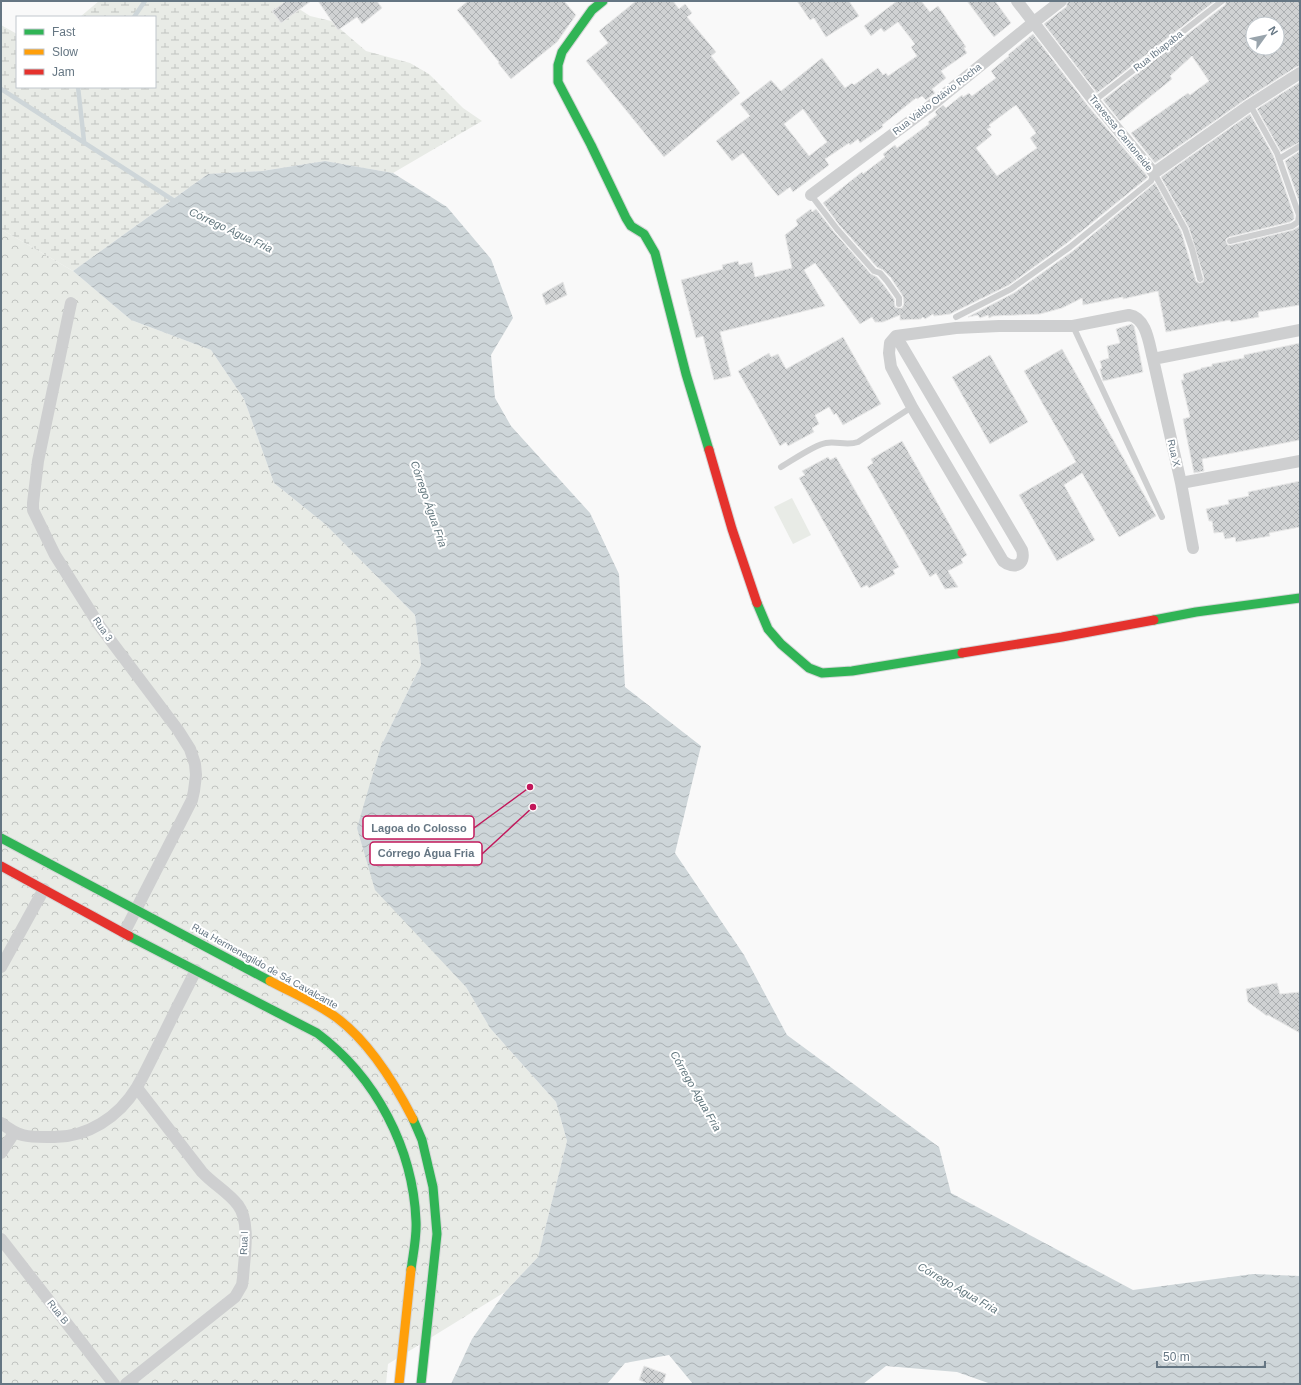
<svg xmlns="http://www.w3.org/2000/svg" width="1301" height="1385" viewBox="0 0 1301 1385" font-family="Helvetica,sans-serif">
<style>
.grass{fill:#e8ebe6}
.forest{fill:url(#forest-crowns)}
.wetland{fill:url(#wetland-marsh)}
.water{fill:url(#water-waves)}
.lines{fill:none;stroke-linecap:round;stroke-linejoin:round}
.stream{stroke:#ced6d9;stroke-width:4.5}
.building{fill:url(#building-cross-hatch);stroke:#e8e8e8;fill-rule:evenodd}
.fast-casing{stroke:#d5d6d7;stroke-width:11}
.slow-casing{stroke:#d5d6d7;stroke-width:11}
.jam-casing{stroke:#d5d6d7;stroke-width:11}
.lane{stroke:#cecfd0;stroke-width:6}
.street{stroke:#cecfd0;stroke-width:12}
.fast{stroke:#30b455;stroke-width:9}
.slow{stroke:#ff9f0a;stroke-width:9}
.jam{stroke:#e5322d;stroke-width:9}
.labels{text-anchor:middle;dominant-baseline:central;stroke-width:4;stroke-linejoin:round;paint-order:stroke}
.street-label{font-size:10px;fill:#657683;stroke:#fff}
.water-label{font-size:11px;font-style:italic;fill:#60757c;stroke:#fff}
.leader{fill:none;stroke:#c2185b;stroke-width:1.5}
.callout-dot{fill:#c2185b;stroke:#fff;stroke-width:1.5}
.callout{fill:#fff;stroke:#c2185b;stroke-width:1.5}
.callout-label{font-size:11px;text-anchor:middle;font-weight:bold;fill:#657683}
</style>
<defs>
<pattern id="forest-crowns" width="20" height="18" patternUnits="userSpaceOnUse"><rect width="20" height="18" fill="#e8ebe6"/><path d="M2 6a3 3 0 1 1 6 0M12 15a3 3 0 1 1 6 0" fill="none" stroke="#c0c3c0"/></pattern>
<pattern id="wetland-marsh" width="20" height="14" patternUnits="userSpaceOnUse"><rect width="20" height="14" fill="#e8ebe6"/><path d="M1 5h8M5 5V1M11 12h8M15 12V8" fill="none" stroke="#c0c3c0"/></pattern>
<pattern id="water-waves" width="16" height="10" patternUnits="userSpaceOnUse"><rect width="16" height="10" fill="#ced6d9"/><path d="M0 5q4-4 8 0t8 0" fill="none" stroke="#abb2b5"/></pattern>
<pattern id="building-cross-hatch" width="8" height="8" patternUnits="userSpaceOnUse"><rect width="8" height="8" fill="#d0d2d3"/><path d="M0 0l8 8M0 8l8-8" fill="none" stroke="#acafb1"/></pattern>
</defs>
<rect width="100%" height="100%" fill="#f9f9f9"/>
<path class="grass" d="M792,498L811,535L793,544L774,507Z"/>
<path class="forest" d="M1,229L73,271L131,320L211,350L244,399L274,483L325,524L415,615L421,665L381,746L466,987L490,1028L556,1102L567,1141L538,1257L505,1292L388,1364L386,1384H1Z"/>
<path class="wetland" d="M99,1H287L310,16L331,21L366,51L410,63L429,74L463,108L482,121L393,173L325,161L262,171L208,174L73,271L1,229V25L17,34V87H155V17H80Z"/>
<path class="water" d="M325,161L393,173L447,207L491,259L513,318L491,355L495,398L511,426L590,513L619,574L625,687L701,746L675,853L744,955L787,1035L939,1147L951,1193L1133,1290L1253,1274L1300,1276V1384H991L957,1372L886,1366L863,1384H693L669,1355L625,1363L607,1384H451L472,1339L505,1292L538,1257L567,1141L556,1102L490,1028L466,987L375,890L357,828L381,746L421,665L415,615L325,524L274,483L244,399L211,350L131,320L73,271L208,174L262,171Z"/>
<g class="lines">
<path class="stream" d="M134,17L145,1
M78,87L84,141
M1,89L176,202"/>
</g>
<path class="building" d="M286,1H311L281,23L272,11Z
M318,1H377L382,8L362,24L357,17L338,30Z
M468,1H564L576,15L557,42L511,79L498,63L499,62L457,10Z
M636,1H673L679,9L685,4L692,13L687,17L716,52L711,56L740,93L664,157L586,61L608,43L599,31Z
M797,1H849L859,16L826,37L814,18L810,20Z
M897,1H921L930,12L938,6L966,47L964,48L967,53L941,71L946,78L932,89L935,93L926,100L922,96L917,99L916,98L882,125L883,127L860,143L858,139L850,145L849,143L825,159L829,165L793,192L790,187L778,196L743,153L732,161L716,141L750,116L740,104L771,80L781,91L822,58L845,88L852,83L854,85L878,68L883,75L886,73L888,76L917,56L911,47L915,44L898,22L884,32L881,28L871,36L864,26ZM803,109L827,142L809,156L784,124Z
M967,1H995L1011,23L994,37Z
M1068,1H1215L1097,93L1044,24L1066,7Z
M1226,1H1300V66L1296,67L1246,99L1155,163L1131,133L1188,93L1190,95L1209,81L1192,56L1170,76L1172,79L1120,121L1103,100L1225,5ZM1253,24H1277V48H1253Z
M1033,34L1088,106L1148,177L1147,178L1067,243L1009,285L950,314L934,316L933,314L925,319L923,317L921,319L900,320V315L883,322H875L872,317L860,324L815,263L804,270L825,306L720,332L731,376L714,380L703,336L696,338L681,280L723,269L722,265L738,261L739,265L752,262L755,277L792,268L785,235L798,225L796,220L811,209L812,212L816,209L834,232L871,274L877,277L883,284L894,299L895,307L899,308H902L904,304L903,296L891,278L883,270L877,267L840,226L823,203L862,172L863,174L885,157L883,154L895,145L897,148L929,124L928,122L937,115L935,112L943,105L946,108L962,95L963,97L969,93L972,96L996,78L991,71L1009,56L1008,55ZM1016,105L1036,133L1030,138L1037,148L997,176L976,148L992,135L987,129L991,127L989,125Z
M1300,82V142L1281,152L1257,109Z
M1250,114L1273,155L1294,215V219L1290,222L1229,237L1226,239V242L1228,245H1231L1293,230L1300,226V305L1258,312L1259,317L1231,322L1230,320L1166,332L1158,291L1123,299V297L1083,305L1082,298L1062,308L1040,314L993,316L989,318L988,315L980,318L978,315L968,317L1014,293L1073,251L1155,183L1181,231L1196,281L1199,283L1203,282L1204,278L1189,228L1161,177Z
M1300,151V204L1285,161Z
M563,282L567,295L546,305L542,294Z
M1132,324L1134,326L1143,372L1103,381L1100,369L1102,368L1100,361L1109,358L1107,346L1120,343L1116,329Z
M843,337L881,404L843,425L836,413L834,415L829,407L815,415L819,424L812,428L814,432L788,446L786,442L780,446L738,371L769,353L771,357L778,354L786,369Z
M1300,343V440L1202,459L1204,471L1194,473L1183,419L1190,417L1181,380H1184L1183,374L1201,369V368L1212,366V364L1244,358V355Z
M1062,349L1156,516L1119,537L1082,473L1064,485L1095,540L1057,561L1019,495L1076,462L1024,371Z
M990,355L1028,422L990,444L952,377Z
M902,441L967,555L961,559L963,563L948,571L958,587L945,589L936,573L930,577L867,467L873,463L871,459Z
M828,457L830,460L836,457L899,567L893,570L895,574L869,588L867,585L861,588L799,478L805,475L802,471Z
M1300,481V527L1269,533L1270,536L1236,542L1235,537L1225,539L1223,532L1214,533L1212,521H1209L1206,509L1229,504L1228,500L1249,496L1248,492Z
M1277,983L1280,994L1300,992V1033L1268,1015L1267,1016L1248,1002L1246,989Z
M644,1366L666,1374L663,1384H648L639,1380Z"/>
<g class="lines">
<g class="fast-casing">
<path id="fast" d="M603,1L592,10L562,52L558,65V82L591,145L626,218L631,226L644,234L655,253L686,374L709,450
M757,603L768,629L781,644L809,668L822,673L852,671L962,653
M1154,620L1196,612L1300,598
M1,838L270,981
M129,936L317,1033C376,1077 413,1148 416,1221C417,1237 413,1254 411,1270
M413,1119L422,1140L433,1187L437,1234L421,1384"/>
</g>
<g class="slow-casing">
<path id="slow" d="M270,981C292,993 317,1003 337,1018C369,1042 395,1084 413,1119
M399,1384L411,1270"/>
</g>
<g class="jam-casing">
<path id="jam" d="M709,450L732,529L757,603
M962,653L1062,637L1154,620
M1,866L129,936"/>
</g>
<path class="lane" d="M1094,101L1222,1
M1279,159L1300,146
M1154,173L1185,229L1192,249L1200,279
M811,195L837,229L874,271L880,273L887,281L899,298V304
M1230,241L1292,226L1298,222L1299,215L1277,153L1250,105
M956,317L1011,289L1070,247L1151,181L1154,173
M1073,326L1162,517
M781,467C793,460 814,445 826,443C837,441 847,446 858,442L912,407"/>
<path class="street" d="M1017,1L1094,101L1154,173L1250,105L1300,73
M811,195L928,108L1034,22L1061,1
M71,303L38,461L33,503V510L55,555L99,625L178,730L190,749L195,764L196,775L194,791L192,800L124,933
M896,336L1022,550C1026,565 1014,570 1003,561L912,407L891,367L889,353L890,343L896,336L956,328L999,326H1073L1129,315C1147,318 1149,344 1153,359L1300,330
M1153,359L1181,483L1193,548
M1181,483L1300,461
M1,967L44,889
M1,1123C21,1138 27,1137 52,1137C87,1138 119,1117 137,1087C145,1073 152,1058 159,1044C171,1019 184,994 196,970
M1,1153L14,1133
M1,1239L114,1384
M126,1384L235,1297L242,1285L243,1278C244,1258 251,1222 238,1205C228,1192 213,1184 202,1172L137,1088"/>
<use href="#fast" class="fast"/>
<use href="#slow" class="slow"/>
<use href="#jam" class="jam"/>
</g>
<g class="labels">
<g class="street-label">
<text transform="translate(1158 51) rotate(-38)">Rua Ibiapaba</text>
<text transform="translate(937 99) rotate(-38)">Rua Valdo Otávio Rocha</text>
<text transform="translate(1121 133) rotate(51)">Travessa Cantoneide</text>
<text transform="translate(1174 453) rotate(77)">Rua X</text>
<text transform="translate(103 629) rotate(55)">Rua 3</text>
<text transform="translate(265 966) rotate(29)">Rua Hermenegildo de Sá Cavalcante</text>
<text transform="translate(244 1243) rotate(-88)">Rua I</text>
<text transform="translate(58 1312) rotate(52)">Rua B</text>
</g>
<g class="water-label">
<text transform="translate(231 230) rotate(25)">Córrego Água Fria</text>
<text transform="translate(429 504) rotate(71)">Córrego Água Fria</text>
<text transform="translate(696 1091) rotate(60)">Córrego Água Fria</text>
<text transform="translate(958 1288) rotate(30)">Córrego Água Fria</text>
</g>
</g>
<path class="leader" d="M530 787L474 828M533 807L482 854"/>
<g class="callout-dot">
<circle cx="530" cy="787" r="4"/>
<circle cx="533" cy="807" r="4"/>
</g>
<g class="callout">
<rect x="363" y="816" width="111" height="23" rx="4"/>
<rect x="370" y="842" width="112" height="23" rx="4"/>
</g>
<g class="callout-label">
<text x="419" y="832">Lagoa do Colosso</text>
<text x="426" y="857">Córrego Água Fria</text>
</g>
<rect width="1301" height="1385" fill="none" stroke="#657683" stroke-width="4"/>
<rect x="16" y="16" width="140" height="72" fill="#ffffff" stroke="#c1c8cd"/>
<rect x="24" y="29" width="20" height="6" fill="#30b455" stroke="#c1c8cd"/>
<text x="52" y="36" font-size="12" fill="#657683">Fast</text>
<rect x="24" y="49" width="20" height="6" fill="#ff9f0a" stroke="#c1c8cd"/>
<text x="52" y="56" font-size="12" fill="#657683">Slow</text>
<rect x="24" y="69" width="20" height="6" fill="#e5322d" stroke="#c1c8cd"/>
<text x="52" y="76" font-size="12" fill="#657683">Jam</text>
<g transform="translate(1265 36) rotate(57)"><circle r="19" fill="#ffffff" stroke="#c1c8cd"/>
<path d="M0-3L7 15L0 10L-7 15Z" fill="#99a4ac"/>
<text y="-6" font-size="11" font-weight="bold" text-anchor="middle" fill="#657683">N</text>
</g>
<path d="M1157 1361v6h108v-6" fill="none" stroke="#657683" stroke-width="2"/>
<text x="1163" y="1361" font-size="12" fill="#657683" stroke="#ffffff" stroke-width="3" paint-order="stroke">50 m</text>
</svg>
